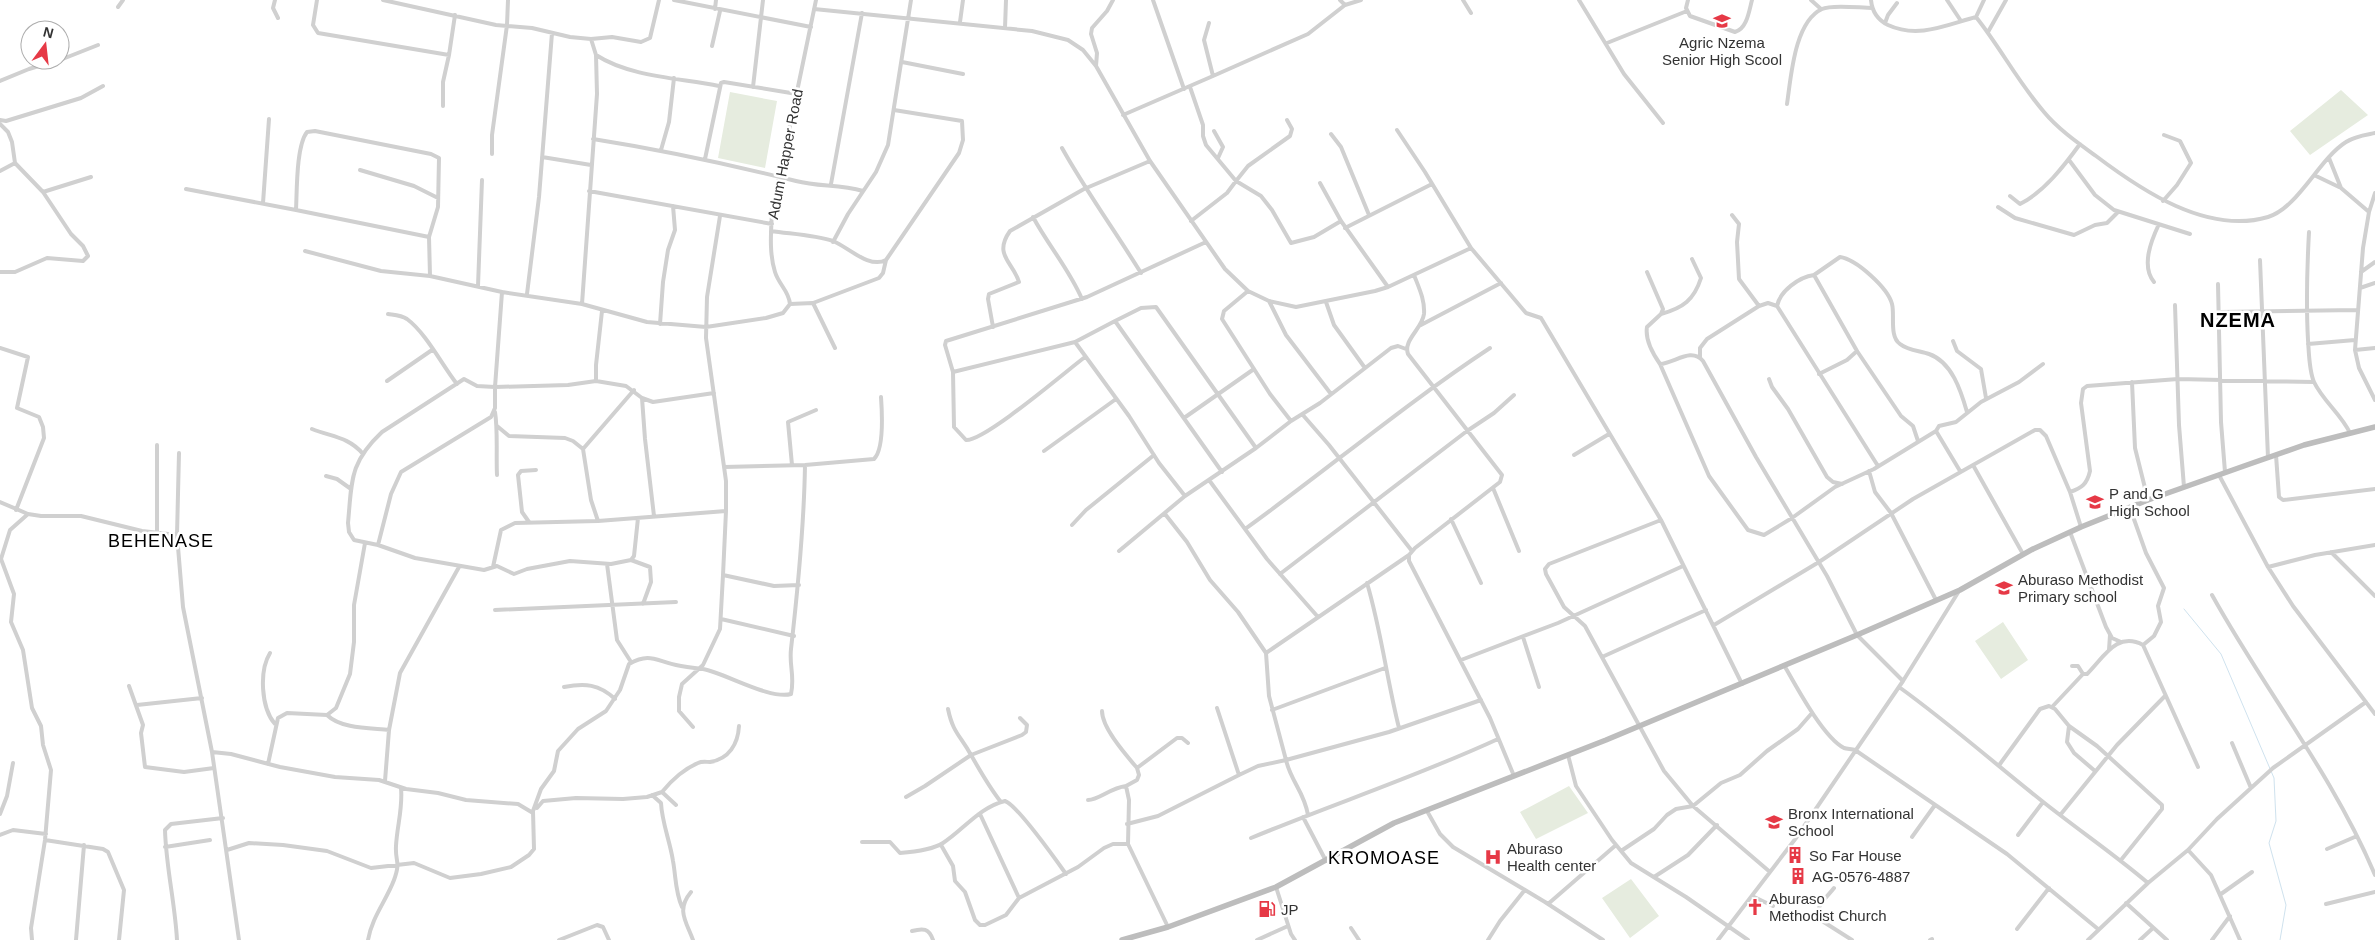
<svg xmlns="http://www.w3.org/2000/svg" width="2375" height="940" viewBox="0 0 2375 940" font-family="Arial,sans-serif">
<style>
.green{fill:#e6ecdf}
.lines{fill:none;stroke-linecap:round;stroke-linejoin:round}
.stream{stroke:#cfe2ee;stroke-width:1}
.street{stroke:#d0d0d0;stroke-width:4}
.secondary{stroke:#bdbdbd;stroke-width:5.5}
.labels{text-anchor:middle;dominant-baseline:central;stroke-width:5;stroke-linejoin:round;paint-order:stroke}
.poi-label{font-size:15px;fill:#333;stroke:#fff;text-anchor:start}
.street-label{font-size:15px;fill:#333;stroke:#fff}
.quarter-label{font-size:18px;letter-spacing:1px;fill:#000;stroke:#fff}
.district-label{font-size:20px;font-weight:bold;letter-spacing:1px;fill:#000;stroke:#fff}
</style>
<rect width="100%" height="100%" fill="#fff"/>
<path class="green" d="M2341,90L2368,115L2310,155L2290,131Z
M730,92L777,101L765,168L718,158Z
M2003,622L2028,660L2001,679L1975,641Z
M1569,786L1588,813L1536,839L1520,812Z
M1631,879L1659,916L1630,938L1602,898Z"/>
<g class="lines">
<path class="stream" d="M2184,609L2221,654L2274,778L2276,821L2269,843L2286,905L2280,940"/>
<path class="street" d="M275,0L273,8L278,18
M317,0L313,25L318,33L449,55L455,15
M383,0L496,25L532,28L570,37L591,39L612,37L641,42L650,38L659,0
M674,0L811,27
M1153,0L1184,89
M1340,0L1345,5L1361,0
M1463,0L1471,13
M1579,0L1624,74L1663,123
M1688,0L1686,8L1690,16L1735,32C1747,29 1749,11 1752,0
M1811,0L1821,9
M1871,0C1872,11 1878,20 1888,25C1918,39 1946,25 1976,17L1984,0
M1947,0L1961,21
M118,7L123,0
M715,9L716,0
M814,9L1032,31L1068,40L1083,50L1096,66L1150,161L1225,269L1248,291L1269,301L1296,307L1375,291L1388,287L1471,248
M1976,17C2000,47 2018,82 2044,112C2058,129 2078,143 2096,156C2141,190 2207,235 2268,217C2298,208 2319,159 2346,142C2355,136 2365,135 2375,133
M960,22L963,0
M1885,23L1888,15L1897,3
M1005,28L1006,0
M1988,32L2006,0
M1607,43L1687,11
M712,46L720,11
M596,55C630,77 680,78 719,86
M60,60L98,45
M902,62L963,74
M1096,66L1097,53L1091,34L1092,28L1107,11L1113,0
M1213,76L1308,34L1345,5
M0,81L29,69L58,60
M753,87L763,0
M1190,87L1203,125V136L1206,145L1236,181L1248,166L1290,136L1292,129L1287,120
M1787,104C1791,78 1794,22 1822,9C1832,4 1860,8 1872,8
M443,106V82L449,55
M1123,115L1213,76L1204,40L1209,23
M0,120L6,121L81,98L103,86
M0,124L8,132L12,142L15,163L43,192L71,234L83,246L88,256L83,261L47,258L15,272H0
M1397,130L1425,172L1471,248L1526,313L1541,318L1661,520L1742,684
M1214,131L1223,147L1218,158
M1331,134L1341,147L1369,215
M593,139C662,150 728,164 796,181C819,187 839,184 863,191
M1062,148C1086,191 1115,231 1141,273
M661,150L669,122L674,78
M492,154V135L507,25L508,0
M542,157L591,165
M2329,158L2341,188L2369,212L2363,248L2355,350L2359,368L2375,400
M705,159L721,83L724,82L797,94
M2069,160L2095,195L2114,210L2190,234
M360,170L414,186L438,198
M0,171L15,163
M2314,175L2339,187
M1320,183L1341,221L1388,287
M831,184L862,13
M186,189L296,210
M589,191L772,224
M43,192L91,177
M2010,196L2020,204C2044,192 2064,166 2080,144
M2163,201L2177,185L2191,163L2180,141L2164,135
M263,203L269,119
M1998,207L2015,218L2074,235L2095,225L2107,223L2118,212
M2369,212L2375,193
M1732,215L1739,224L1737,242L1739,279L1759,306
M1033,217C1048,245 1069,269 1082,299
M1191,221L1227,193L1236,181L1261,196L1272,210L1291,243L1314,237L1341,221
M1345,228L1432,184
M771,231C791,234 814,235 833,241C848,247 869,269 886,260L959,153L963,140L962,121L894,110
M2309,232C2307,269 2306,304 2308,340C2309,353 2309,371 2314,382C2323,401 2341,414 2350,433
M429,237L296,210C297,192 296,146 307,132L315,131L431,154L439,158L438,207L429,237L430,276
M833,242L848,214L876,172L888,145L911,0
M305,251L381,271L430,276L502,292
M2260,260L2268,458
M1647,272L1663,309L1661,314L1647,327C1645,339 1653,354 1660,364C1675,363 1691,347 1703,361L1756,457L1827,576L1857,635L1903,681
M2361,272L2375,262
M1414,275C1419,288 1425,300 1424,314C1422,329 1403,340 1408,354L1502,475L1500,482L1415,548L1409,555V561L1490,718L1514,776
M1814,275L1840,257C1856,259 1888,288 1892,304C1895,315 1889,336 1900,344C1907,350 1920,351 1929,354C1952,362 1961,391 1967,412
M2154,282C2141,266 2151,241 2159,224
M2218,284L2221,422L2225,472
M478,286L482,180
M2360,288L2375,283
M1248,291L1224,311L1222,319L1270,394L1291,421
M527,294L539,197L552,33
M1269,301L1286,335L1331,394
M1326,302L1334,325L1365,368
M813,303L879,278L883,273L886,260
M582,304L597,94L596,55L591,39
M790,304C789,291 779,285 775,272C769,253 771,232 772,212L816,0
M790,304L813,303L835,348
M2175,305L2179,425L2184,487
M1777,306C1780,291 1799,277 1814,275L1857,351
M2220,312L2357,310
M388,314C395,315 401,315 407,319C426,333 442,365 457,384
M1661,314C1683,308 1694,300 1701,278L1692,259
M1115,321L1141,308L1156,307L1256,448
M660,324L663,282L668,250L675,230L673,206
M1419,326L1501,283
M993,327L988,299L989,294L1019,282C1013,262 993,255 1010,231L1084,189L1150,161
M1953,341L1957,351L1981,369L1986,398
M1075,342L1129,416L1159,463L1185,496
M2308,344L2355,340
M0,348L28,357L17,408L39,417L43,427L44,438L16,510
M2355,350L2375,348
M1085,357C1065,372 985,441 966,440L954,427L953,372L945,345L946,341L1087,297L1206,242
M1700,357V348L1707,339L1759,306L1768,303L1777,306L1878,466
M1660,364L1709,476L1748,530L1764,535L1792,518L1835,487L1874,469L1936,431L1939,426L1956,422L1981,402L2019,382L2043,364
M953,372L1075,342L1115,321L1222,472
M1819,374L1847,360L1857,351L1901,416L1913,426L1918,441
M1769,379L1772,387L1788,409L1827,477L1833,482L1842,484
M387,381L432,350
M596,381V365L602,311
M2132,382L2135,448L2148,500
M642,398L645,439L654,516
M495,412C498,430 496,455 497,475
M1302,414L1329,445L1412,551
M1184,418L1254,369
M497,426L509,436L565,438L573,441L583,449L591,500L598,521
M312,429C332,437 349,437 363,454
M1936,431L1960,471
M157,445V533
M583,449L634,390
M1044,451L1116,399
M179,453L177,535L183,607L212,752L239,940
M1574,455L1609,434
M2276,455L2279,497L2283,500L2375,489
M792,465L788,422L816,410
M1973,465L2023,554
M724,467L805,465L874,459C884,449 882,411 881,397
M1869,471L1875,492L1891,513L1936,600
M2219,475L2268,567L2293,606L2375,714
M326,476L337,479L351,489
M1209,480L1267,559L1318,617
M1493,488L1519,551
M2070,492C2082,488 2087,484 2090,471L2081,403L2083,389L2087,386L2178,379L2314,382
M0,502L28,514L41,516H81L142,531L177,535
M2130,508L2146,553L2164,588L2158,606L2161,622L2154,636L2143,645
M726,511L723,575L774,586L799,585
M28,514L10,530L1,559L14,594L11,622L23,650L32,708L41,726L43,745L51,770L45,840L31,928L32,940
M1165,514L1187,542L1210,580L1238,612L1266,653L1269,696L1286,760L1389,732L1481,700
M1451,519L1481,583
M1661,520L1549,564L1545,569L1546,574L1564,607L1585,626L1664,771L1693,806L1770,872
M529,522L522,512L518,475L521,471L536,470
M1072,525L1086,510L1154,455
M1245,529C1327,470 1405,404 1490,348
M2070,532L2106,627L2112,638L2121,642
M378,545L391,494L401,472L491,417L495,408V387L568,385L596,381L626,386L642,398L653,402L714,393
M1119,551L1185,496L1256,448L1291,421L1320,403L1391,348L1398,346L1406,349
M2331,552L2375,596
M631,560L634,556L638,518
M607,564L617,640L631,662
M493,567L501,530L515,523L598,521L726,511V481L706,338L707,297L720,216
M2268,567L2315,555L2375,545
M1280,574L1467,431L1494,413L1514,395
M1367,583C1381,630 1387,680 1399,728
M2212,595C2264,689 2333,775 2375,875
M643,604L651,582L650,567L631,560L611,564L570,561L527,569L514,574L497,566L484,570L415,558L378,545L354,540L349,532L348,523C352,481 349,463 382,432L464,379L477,386L495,387L502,292L582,304L647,322L706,327L766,318L783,313L790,304
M495,610L676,602
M721,619L794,636
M1714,625L1819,562L1913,499L2035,430H2040L2046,436L2070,492L2081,527
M1523,637L1539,687
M2109,650L2110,635
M270,653C259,671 261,708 275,724
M1266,653L1409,555
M1602,657L1706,610
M1461,660L1558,623L1683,566
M1784,665C1796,686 1823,737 1844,748C1847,749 1852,749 1855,750L2007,854L2098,929
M2072,666H2078L2083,674H2087C2104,657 2117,631 2143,645L2198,767
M129,686L143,725L141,733L145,767L184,772L214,768
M564,687C585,683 599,684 615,699
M1899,687C1949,723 1994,763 2042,801C2077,829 2114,854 2148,883
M137,705L202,698
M2052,707L2083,674
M1217,708L1239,775
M948,709C953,733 960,735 971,755C981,772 989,787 1001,802
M1272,710L1385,668
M1102,711C1102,728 1126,755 1137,768
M327,715C341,729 371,728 389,730
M2069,726L2067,742L2074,753L2095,771
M693,727L679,711V697L682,684L703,665L720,629L723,575
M2232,743L2251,788
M212,752L231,754L280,767L335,777L379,780L406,789L438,793L466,800L518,804L533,813
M1568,755L1576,786L1612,840L1631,863L1686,897L1748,940
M268,764L278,718L287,713L327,715L336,708L350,674L354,642V605L365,543
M2000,764L2040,709L2049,706L2055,709L2069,726L2097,746L2162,805V809L2121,860
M385,781L389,730L400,673L459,567
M662,792C671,781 684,769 698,763C702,761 706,762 710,762C729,759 738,744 739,726
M652,795L661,803C662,823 670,841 673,861C676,877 675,891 682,907
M906,797L925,786L971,755L1022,735L1026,732L1027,725L1020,718
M1088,800C1099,800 1110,788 1126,786
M537,808L543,801L576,798L623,799L647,797L662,792L676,805
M1427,811L1440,834L1453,847L1545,902L1603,940
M0,814L7,796L13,763
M980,814L1019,898
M2061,814L2117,745L2165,696
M1303,817L1326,861
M1127,824L1158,816L1239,775L1258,766L1286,760C1291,782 1304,791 1308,815
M0,835L13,830L46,834
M2018,835L2043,802
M1912,837L1935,805
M1251,838C1333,804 1418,776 1498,739
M45,840L103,849L108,852L124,890L119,940
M862,842H890L900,853C913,852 932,850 943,843C963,830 980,807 1005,801C1017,805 1056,860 1066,874
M941,845L953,866L955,881L965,892L975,920L980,925H985L1006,915L1019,898L1078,867L1104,848L1113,844H1128
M165,847L210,840
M2327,849L2357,836
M227,850L249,843L283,845L327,851L371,868L414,863L450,878L481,874L511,867L529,855L534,849L533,811L541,789L554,771L558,751L578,729L606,711L620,690L629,664C650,652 656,661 676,665C685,667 694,668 703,669C725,673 770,700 791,694C795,676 789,666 791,649C798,588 804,527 805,465
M2188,850L2211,875L2240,940
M1621,851L1654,829L1667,815L1676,809L1693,806L1721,783L1740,775L1767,751L1798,729L1812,713
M1654,877L1688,855L1717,825
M1276,887L1291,934L1295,940
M1834,888C1828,896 1813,908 1819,919L1852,940
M691,892C676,910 686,921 693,940
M2221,894L2252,872
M1752,896L1773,906
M2126,903L2167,940
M1548,904L1616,845
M2326,904L2375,892
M1168,927L1128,844L1129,800L1126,786L1137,780L1139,775L1137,768L1177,738H1182L1188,743
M1351,928L1359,940
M2017,929L2049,888
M912,931C923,928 929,928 933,940
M76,940L84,845
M177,940C175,903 166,867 165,830L171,824L223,818
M368,940C372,917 386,901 394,880C401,861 395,862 396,846C397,826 403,808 401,788
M559,940L597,925L603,927L609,940
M1257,940L1288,926
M1488,940L1500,921L1524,891
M1718,940L1796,838L1903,681L1959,591
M1930,940L1932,939
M2088,940L2148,883L2188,850L2217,819L2273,768L2366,702
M2140,940L2153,928
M2212,940L2230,916"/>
<path class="secondary" d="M1122,940L1168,927L1276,887L1394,823L1606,740L1857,635L1960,590L2033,549L2081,527L2148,500L2244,466L2304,445L2375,427"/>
</g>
<defs>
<g id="school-bare" transform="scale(1.35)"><path d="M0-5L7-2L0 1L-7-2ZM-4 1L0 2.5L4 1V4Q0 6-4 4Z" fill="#e63946" stroke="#fff" stroke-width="2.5" paint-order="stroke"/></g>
<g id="building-bare" transform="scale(1.35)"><path d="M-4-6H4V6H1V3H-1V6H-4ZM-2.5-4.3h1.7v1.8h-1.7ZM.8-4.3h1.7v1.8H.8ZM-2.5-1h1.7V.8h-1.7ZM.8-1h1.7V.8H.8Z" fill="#e63946" stroke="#fff" stroke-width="2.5" paint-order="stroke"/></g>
<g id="hospital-bare" transform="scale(1.35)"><path d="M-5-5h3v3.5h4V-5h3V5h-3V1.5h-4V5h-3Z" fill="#e63946" stroke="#fff" stroke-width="2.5" paint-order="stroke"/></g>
<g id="church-bare" transform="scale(1.35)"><path d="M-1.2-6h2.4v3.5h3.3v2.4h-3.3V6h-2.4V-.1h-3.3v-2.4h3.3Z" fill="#e63946" stroke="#fff" stroke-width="2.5" paint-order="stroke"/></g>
<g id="fuel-bare" transform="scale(1.35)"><path d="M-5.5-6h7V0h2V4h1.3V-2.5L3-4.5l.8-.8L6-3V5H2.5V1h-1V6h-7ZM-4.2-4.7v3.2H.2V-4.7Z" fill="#e63946" stroke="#fff" stroke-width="2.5" paint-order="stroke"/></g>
</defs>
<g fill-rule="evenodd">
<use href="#school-bare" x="1722" y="21"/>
<use href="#school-bare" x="2095" y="502"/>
<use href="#school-bare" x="2004" y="588"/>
<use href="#school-bare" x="1774" y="822"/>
<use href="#building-bare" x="1795" y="855"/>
<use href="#hospital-bare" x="1493" y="857"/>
<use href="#building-bare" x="1798" y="876"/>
<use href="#church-bare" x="1755" y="907"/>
<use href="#fuel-bare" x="1267" y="909"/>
</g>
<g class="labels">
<g class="poi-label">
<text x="1722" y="42" text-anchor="middle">Agric Nzema<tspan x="1722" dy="17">Senior High Scool</tspan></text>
<text x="2109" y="493">P and G<tspan x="2109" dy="17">High School</tspan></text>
<text x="2018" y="579">Aburaso Methodist<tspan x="2018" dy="17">Primary school</tspan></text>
<text x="1788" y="813">Bronx International<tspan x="1788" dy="17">School</tspan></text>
<text x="1507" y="848">Aburaso<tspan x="1507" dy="17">Health center</tspan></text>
<text x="1809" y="855">So Far House</text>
<text x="1812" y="876">AG-0576-4887</text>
<text x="1769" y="898">Aburaso<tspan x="1769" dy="17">Methodist Church</tspan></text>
<text x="1281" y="909">JP</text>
</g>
<g class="street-label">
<text transform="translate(785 154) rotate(-79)">Adum Happer Road</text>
</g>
<g class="quarter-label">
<text x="161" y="541">BEHENASE</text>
<text x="1384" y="858">KROMOASE</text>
</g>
<g class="district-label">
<text x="2238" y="320">NZEMA</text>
</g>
</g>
<g transform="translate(45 45) rotate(15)"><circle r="24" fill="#ffffff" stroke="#adadad"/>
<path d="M0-4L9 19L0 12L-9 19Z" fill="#e63946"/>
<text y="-8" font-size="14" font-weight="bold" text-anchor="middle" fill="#333333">N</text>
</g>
</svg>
